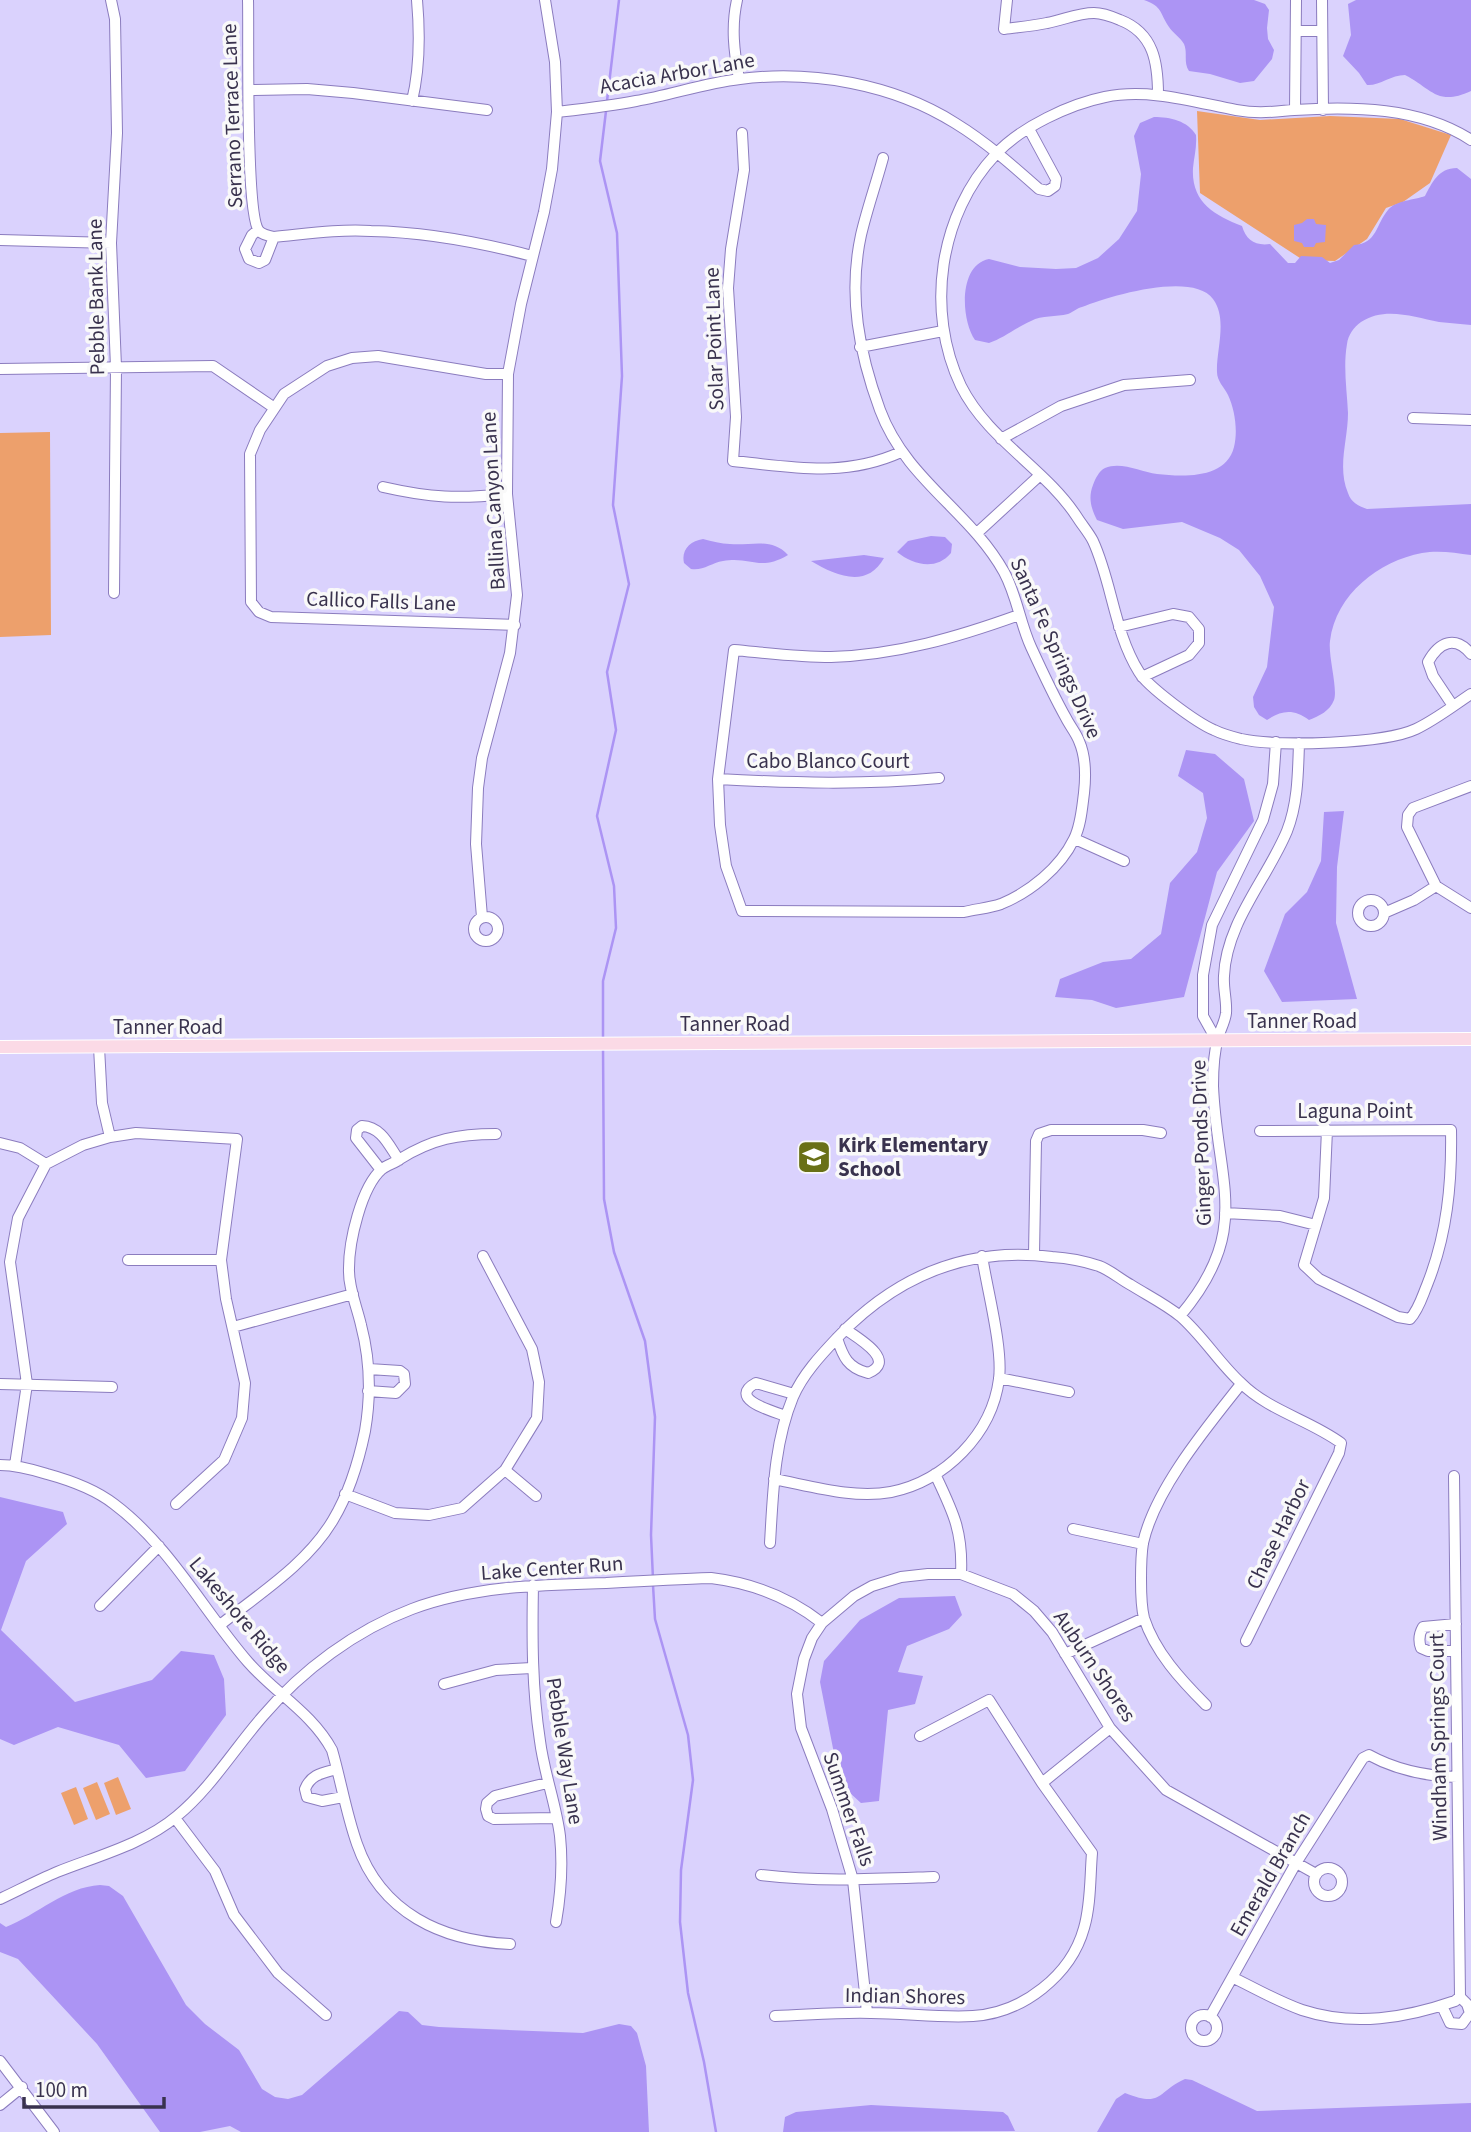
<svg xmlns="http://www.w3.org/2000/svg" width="1471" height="2132" viewBox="0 0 1471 2132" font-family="'Source Sans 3',sans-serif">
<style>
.green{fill:#eda06c}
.water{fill:#ac94f4}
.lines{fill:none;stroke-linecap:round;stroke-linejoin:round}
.stream{stroke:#ac94f4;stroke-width:2.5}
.minor-casing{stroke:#8b7cbe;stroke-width:12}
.major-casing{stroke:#fff;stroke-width:14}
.minor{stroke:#fff;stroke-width:10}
.major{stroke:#fbdae6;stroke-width:12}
.labels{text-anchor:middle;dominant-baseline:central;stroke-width:7;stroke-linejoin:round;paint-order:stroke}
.street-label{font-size:21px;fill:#39324e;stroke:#f9f9f9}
.poi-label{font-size:21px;font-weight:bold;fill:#39324e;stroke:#f9f9f9;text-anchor:start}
</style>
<rect width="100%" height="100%" fill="#dad2fd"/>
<path class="green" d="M1197,111L1260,120L1330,116L1400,119L1451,135L1430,183L1403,202L1386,208L1367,239L1335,261L1303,260L1200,193Z
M50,432L51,635L0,637V433Z
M118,1777L131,1809L116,1815L104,1783Z
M97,1782L110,1814L96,1820L83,1788Z
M76,1787L88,1819L74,1825L61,1793Z"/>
<path class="water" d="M1144,0H1254L1265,4L1269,10L1267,28L1268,39L1274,50L1272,59L1254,81L1240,83L1210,74L1189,71C1183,62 1188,53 1184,44C1180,37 1173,33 1169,27C1159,12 1163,7 1144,0Z
M1356,0H1471V91C1437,107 1431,88 1405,75C1391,75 1379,86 1367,85L1359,73L1343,56L1351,35L1348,4Z
M1154,117C1170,117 1188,121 1196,135C1197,147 1194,157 1193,168C1191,202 1214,215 1242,226C1246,240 1255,246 1270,244L1288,263H1295L1301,256L1322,257L1330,263L1339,260L1354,245C1377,244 1376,224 1388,210C1396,200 1415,200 1425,196C1432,183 1438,168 1457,168L1471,179V325C1460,324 1450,323 1439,322C1414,317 1385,306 1361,322C1354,327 1348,335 1347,344C1343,367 1347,391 1348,413C1348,440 1337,467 1348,493C1351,502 1358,506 1367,509L1471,504V555C1455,553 1439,550 1422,553C1379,561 1336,594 1330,641C1328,656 1338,689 1334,700C1330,711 1319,716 1309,720C1294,709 1282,710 1267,720L1259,715L1254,707L1253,697L1267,667L1274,607L1260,576L1239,550L1220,538L1182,522L1123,529L1097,520C1091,508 1088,498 1093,485C1095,479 1099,471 1105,468C1121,461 1141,472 1157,474C1184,477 1226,479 1234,447C1238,431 1235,410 1228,395C1224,387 1217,381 1217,372C1216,351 1228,319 1213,299C1193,271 1109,296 1082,307C1077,308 1073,312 1068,314C1056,317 1042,315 1031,321C1017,327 1004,338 989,343L975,340C961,320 958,265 989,259L1020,267L1056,269L1076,268L1098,258L1119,239L1137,211L1141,174L1134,136L1140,123Z
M1307,219H1314L1316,224L1326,225L1325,242L1316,243L1314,247H1304L1302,243L1294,241V225L1302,223Z
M931,536L945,537L952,544L951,553C936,571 913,565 897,552L908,541Z
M703,539C712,541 721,544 730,544C751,546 772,537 788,555C759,572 751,556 723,561C711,563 703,571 691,569L684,563C681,550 690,541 703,539Z
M864,555L884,558C867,589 836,576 811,561Z
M1186,750L1215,754L1244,779L1254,821L1217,872L1184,997L1116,1008L1092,1000L1055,997L1060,979L1103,962L1131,959L1161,934L1170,883L1197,852L1207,818L1203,793L1178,776Z
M1344,811L1337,867L1336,923L1357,999L1282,1002L1264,971L1285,914L1307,892L1321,861L1324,812Z
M0,1497L63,1512L67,1524L26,1561L1,1630L75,1702L152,1680L181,1651L214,1655L224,1679L226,1715L185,1771L146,1778L119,1745L58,1727L14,1745L0,1739Z
M955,1596L962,1615L949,1629L907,1646L898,1672L923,1676L915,1704L888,1710L879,1801L861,1803L840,1784L820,1682L824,1661L860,1620L899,1598Z
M100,1885L109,1886L123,1896L186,2005L205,2024L239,2050L262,2089L275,2097L288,2099L302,2095L399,2011L408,2012L422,2025L439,2027L583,2033L619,2024L631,2026L637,2033L646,2066L649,2132H241L230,2126L200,2132H160L97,2044L18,1959L0,1952V1923L6,1927C37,1915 65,1887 100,1885Z
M1185,2079L1192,2080L1257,2111L1471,2103V2132H1097L1116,2099L1125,2093C1163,2108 1156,2092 1185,2079Z
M871,2105L1003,2112L1008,2116L1015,2131L783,2132L785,2117L796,2112Z"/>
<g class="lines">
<path class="stream" d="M607,101L619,0
M603,1040V981L616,928L614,886L597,816L616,730L607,672L629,584L613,505L622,376L617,233L600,161L606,111
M603,1046L604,1199L614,1252L645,1341L655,1417L651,1535L653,1579
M653,1585L655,1619L688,1735L693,1780L681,1870L680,1922L688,1993L704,2062L716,2132"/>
<g class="minor-casing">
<path id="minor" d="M111,0L115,19L117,133L111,243L116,367L114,593
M248,0C249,33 245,214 259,231C263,235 269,236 274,237C306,234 338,229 371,231C425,232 479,242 532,256
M737,0C731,27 734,51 739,79
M1007,0L1004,29C1019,27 1033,26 1047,23C1063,20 1078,13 1094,13C1103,13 1113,17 1120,20C1154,33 1158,63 1158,95
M1322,0L1323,110
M1297,31H1322
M249,90L307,89L353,93L487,110
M412,101C420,68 420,34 417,0
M1295,110L1296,0
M557,112C583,109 610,106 636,101C671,95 705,83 740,79C813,70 893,84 955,123C986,142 1012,165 1039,189L1048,191L1055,186L1056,179L1029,129
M742,133L744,170L731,249L728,288L736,417L733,461C792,467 844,478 901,452
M1471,140C1421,107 1352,106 1294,110C1270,112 1259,114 1236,110C1194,102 1149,88 1105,97C1070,104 1021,127 996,154C939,214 925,311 961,386C988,440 1045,468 1077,517C1082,525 1089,533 1093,541C1112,582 1114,632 1139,672C1148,687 1197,723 1214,730C1222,734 1233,737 1241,739C1277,747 1384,744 1416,729C1435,720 1453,706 1471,694
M883,158C876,184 867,209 861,235C848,295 859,353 880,410C906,480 970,511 1004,572C1017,596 1020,623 1031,647C1042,671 1053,695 1066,718C1070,726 1076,733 1079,741C1086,757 1086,775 1084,793C1082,808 1081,825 1074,839C1060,868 1030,892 1001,904C990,908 976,909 964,912L742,911L726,866L720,825L718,779L734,650C767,653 799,657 831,657C897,655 958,637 1019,615
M258,230L252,235L245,249L249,259L259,263L265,260L274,237
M0,240L111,243
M860,347L943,331
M0,369L213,366L273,407
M508,374H486L378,356L352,358L327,366L284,394L260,430L250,454L251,602L259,612L271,617L515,625
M1413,418L1471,420
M1001,439L1061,406L1124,385L1190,380
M383,487C431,498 458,499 507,494
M977,533L1039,476
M1119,627L1173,614L1189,617L1199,629V643L1189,655L1142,677
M1453,706L1433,676L1428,662C1439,642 1455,635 1471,654
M718,779C792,783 865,785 939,778
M1471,786L1413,808L1408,815L1407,827L1436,886L1471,908
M1075,839L1124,861
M1358 913a13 13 0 1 1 26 0a13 13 0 1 1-26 0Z
M1384,913L1414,900L1436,886
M474 929a12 12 0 1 1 24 0a12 12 0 1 1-24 0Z
M482,917L476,844L478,788L482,758L510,653L517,595L507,494L508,374L521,304L544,212L552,169L557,112L555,62L545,0
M1217,1041L1203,1016V975L1212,925L1263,820L1273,784L1276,742
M99,1047L102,1103L110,1137
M1260,1131L1451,1130C1452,1184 1447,1235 1427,1285C1422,1297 1419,1309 1410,1319L1398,1317L1319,1279L1304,1265L1324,1198L1327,1130
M0,1143L20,1148L46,1164
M381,1170L356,1138L357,1130L362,1126C382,1127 389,1146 399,1160
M1225,1213L1280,1216L1316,1225
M1034,1254L1036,1141L1039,1134L1051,1130H1143L1161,1133
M128,1260H221
M1180,1316C1253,1230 1217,1183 1213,1086C1213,1071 1214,1052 1218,1038C1220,1030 1225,1022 1226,1013C1227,1001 1223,988 1224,976C1226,923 1267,879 1287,831C1298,803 1298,773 1299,743
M233,1327L353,1294
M837,1338C843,1357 848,1368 868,1373C898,1361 858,1338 845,1329
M999,1378L1069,1392
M0,1384L112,1387
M368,1391L396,1393L405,1384L404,1374L400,1371L369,1369
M786,1416C775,1412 726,1399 756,1383L794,1394
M0,1465C16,1465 31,1469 47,1474C69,1480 96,1490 114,1504C170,1546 203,1610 248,1662C275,1693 312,1713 332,1750C341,1781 346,1813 357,1844C381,1913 442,1941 510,1944
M15,1465L27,1384L10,1262L18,1218L46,1164L83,1145L110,1137L136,1133L237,1139L221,1260L226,1299L245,1383L242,1418L224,1460L176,1504
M505,1470L536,1496
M935,1474C953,1512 963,1531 961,1574
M1454,1476L1460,1997
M774,1479C811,1486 853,1499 891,1492C945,1481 992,1434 999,1379C1003,1348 987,1289 982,1256
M345,1494L395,1513L429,1515L462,1508L505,1470L537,1418L539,1382L532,1349L483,1256
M1073,1529L1143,1544
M770,1543C773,1494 774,1443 793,1397C803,1374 821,1355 837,1338C896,1276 966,1246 1052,1257C1068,1258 1084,1261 1099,1266C1110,1270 1120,1279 1131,1285C1147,1295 1165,1304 1180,1316C1203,1336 1219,1363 1241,1383C1269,1411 1310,1420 1341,1443L1339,1453L1246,1641
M533,1585C532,1638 532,1689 540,1741C544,1773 556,1804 560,1836C563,1865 561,1893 556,1922
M100,1606L159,1546
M1456,1624L1423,1627C1419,1634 1418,1640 1421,1648L1428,1651H1456
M220,1625C259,1594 307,1564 333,1520C348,1495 359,1460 365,1431C371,1396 370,1359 361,1325C357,1307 348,1287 349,1268C349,1242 361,1187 382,1169C387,1165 395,1163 400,1159C432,1139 458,1134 496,1134
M1065,1654L1144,1618
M444,1684L496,1670L532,1668
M1206,1705C1181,1680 1155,1652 1144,1618C1141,1606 1141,1592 1141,1580C1141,1568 1141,1555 1143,1543C1155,1489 1207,1427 1241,1384
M337,1769C323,1773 311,1774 305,1789L307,1797L322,1801L343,1797
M547,1783L495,1796L487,1803L486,1809L488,1816L494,1819L556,1818
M1042,1783L1110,1728
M175,1818L215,1871L234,1915L278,1973L326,2015
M1314 1882a14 14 0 1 1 28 0a14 14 0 1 1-28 0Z
M761,1875C818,1882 876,1879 934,1877
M0,1899C19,1890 38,1880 57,1872C97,1856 144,1844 177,1816C211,1788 234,1749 263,1716C302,1670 356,1630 412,1609C474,1586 540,1585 606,1583C641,1581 676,1579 711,1578C752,1583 789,1597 822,1623
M1234,1978C1256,1989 1279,2002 1302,2010C1354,2027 1406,2018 1455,2001L1460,1997
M1442,2006L1450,2023L1462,2024L1470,2013L1467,2004L1460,1997
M867,2012L853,1880L832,1809L801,1728L797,1694L804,1659L812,1638L822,1623L854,1596L872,1586L901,1577L928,1574H961L1013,1594L1034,1611L1052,1632L1110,1728L1166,1790L1316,1874
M1191 2028a13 13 0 1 1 26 0a13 13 0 1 1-26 0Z
M775,2016C807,2015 839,2012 871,2013C905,2013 940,2018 973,2016C1023,2013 1071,1975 1084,1928C1091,1904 1090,1877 1092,1853L1042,1783L989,1700L920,1736
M1210,2017L1296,1863L1363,1758L1369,1755C1396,1770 1426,1776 1457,1777
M0,2061L54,2132
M0,2105L22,2087"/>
</g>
<g class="major-casing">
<path id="major" d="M0,1047L1471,1039"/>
</g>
<use href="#minor" class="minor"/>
<use href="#major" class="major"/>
</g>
<defs>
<g id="school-square" transform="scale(1.75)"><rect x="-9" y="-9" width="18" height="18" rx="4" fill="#697017" stroke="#f9f9f9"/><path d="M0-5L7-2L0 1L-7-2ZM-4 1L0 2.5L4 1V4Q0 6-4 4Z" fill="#fff"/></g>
</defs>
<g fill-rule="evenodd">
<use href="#school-square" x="814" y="1157"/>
</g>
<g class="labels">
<g class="street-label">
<text transform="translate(677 73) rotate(-10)">Acacia Arbor Lane</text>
<text transform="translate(232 116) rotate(-92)">Serrano Terrace Lane</text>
<text transform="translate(96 297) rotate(-91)">Pebble Bank Lane</text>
<text transform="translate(714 339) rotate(-92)">Solar Point Lane</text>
<text transform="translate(493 501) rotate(-93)">Ballina Canyon Lane</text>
<text transform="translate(381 601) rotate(2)">Callico Falls Lane</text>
<text transform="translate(1056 648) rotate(66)">Santa Fe Springs Drive</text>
<text x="828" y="761">Cabo Blanco Court</text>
<text x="1302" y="1021">Tanner Road</text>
<text x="735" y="1024">Tanner Road</text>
<text x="168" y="1027">Tanner Road</text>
<text x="1355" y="1111">Laguna Point</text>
<text transform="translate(1201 1143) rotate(-92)">Ginger Ponds Drive</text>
<text transform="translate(1278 1534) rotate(-64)">Chase Harbor</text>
<text transform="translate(552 1568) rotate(-4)">Lake Center Run</text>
<text transform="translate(240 1615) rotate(50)">Lakeshore Ridge</text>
<text transform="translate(1095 1666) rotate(56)">Auburn Shores</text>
<text transform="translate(1438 1737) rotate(-91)">Windham Springs Court</text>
<text transform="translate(565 1751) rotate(81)">Pebble Way Lane</text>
<text transform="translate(849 1809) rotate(71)">Summer Falls</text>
<text transform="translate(1270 1874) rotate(-60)">Emerald Branch</text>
<text transform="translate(905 1996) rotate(1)">Indian Shores</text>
</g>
<g class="poi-label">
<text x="838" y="1145">Kirk Elementary<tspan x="838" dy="24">School</tspan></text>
</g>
</g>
<path d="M24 2097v10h140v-10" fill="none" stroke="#39324e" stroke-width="3.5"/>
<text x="35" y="2097" font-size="21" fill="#39324e" stroke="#f9f9f9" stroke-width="5" paint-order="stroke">100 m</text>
</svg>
